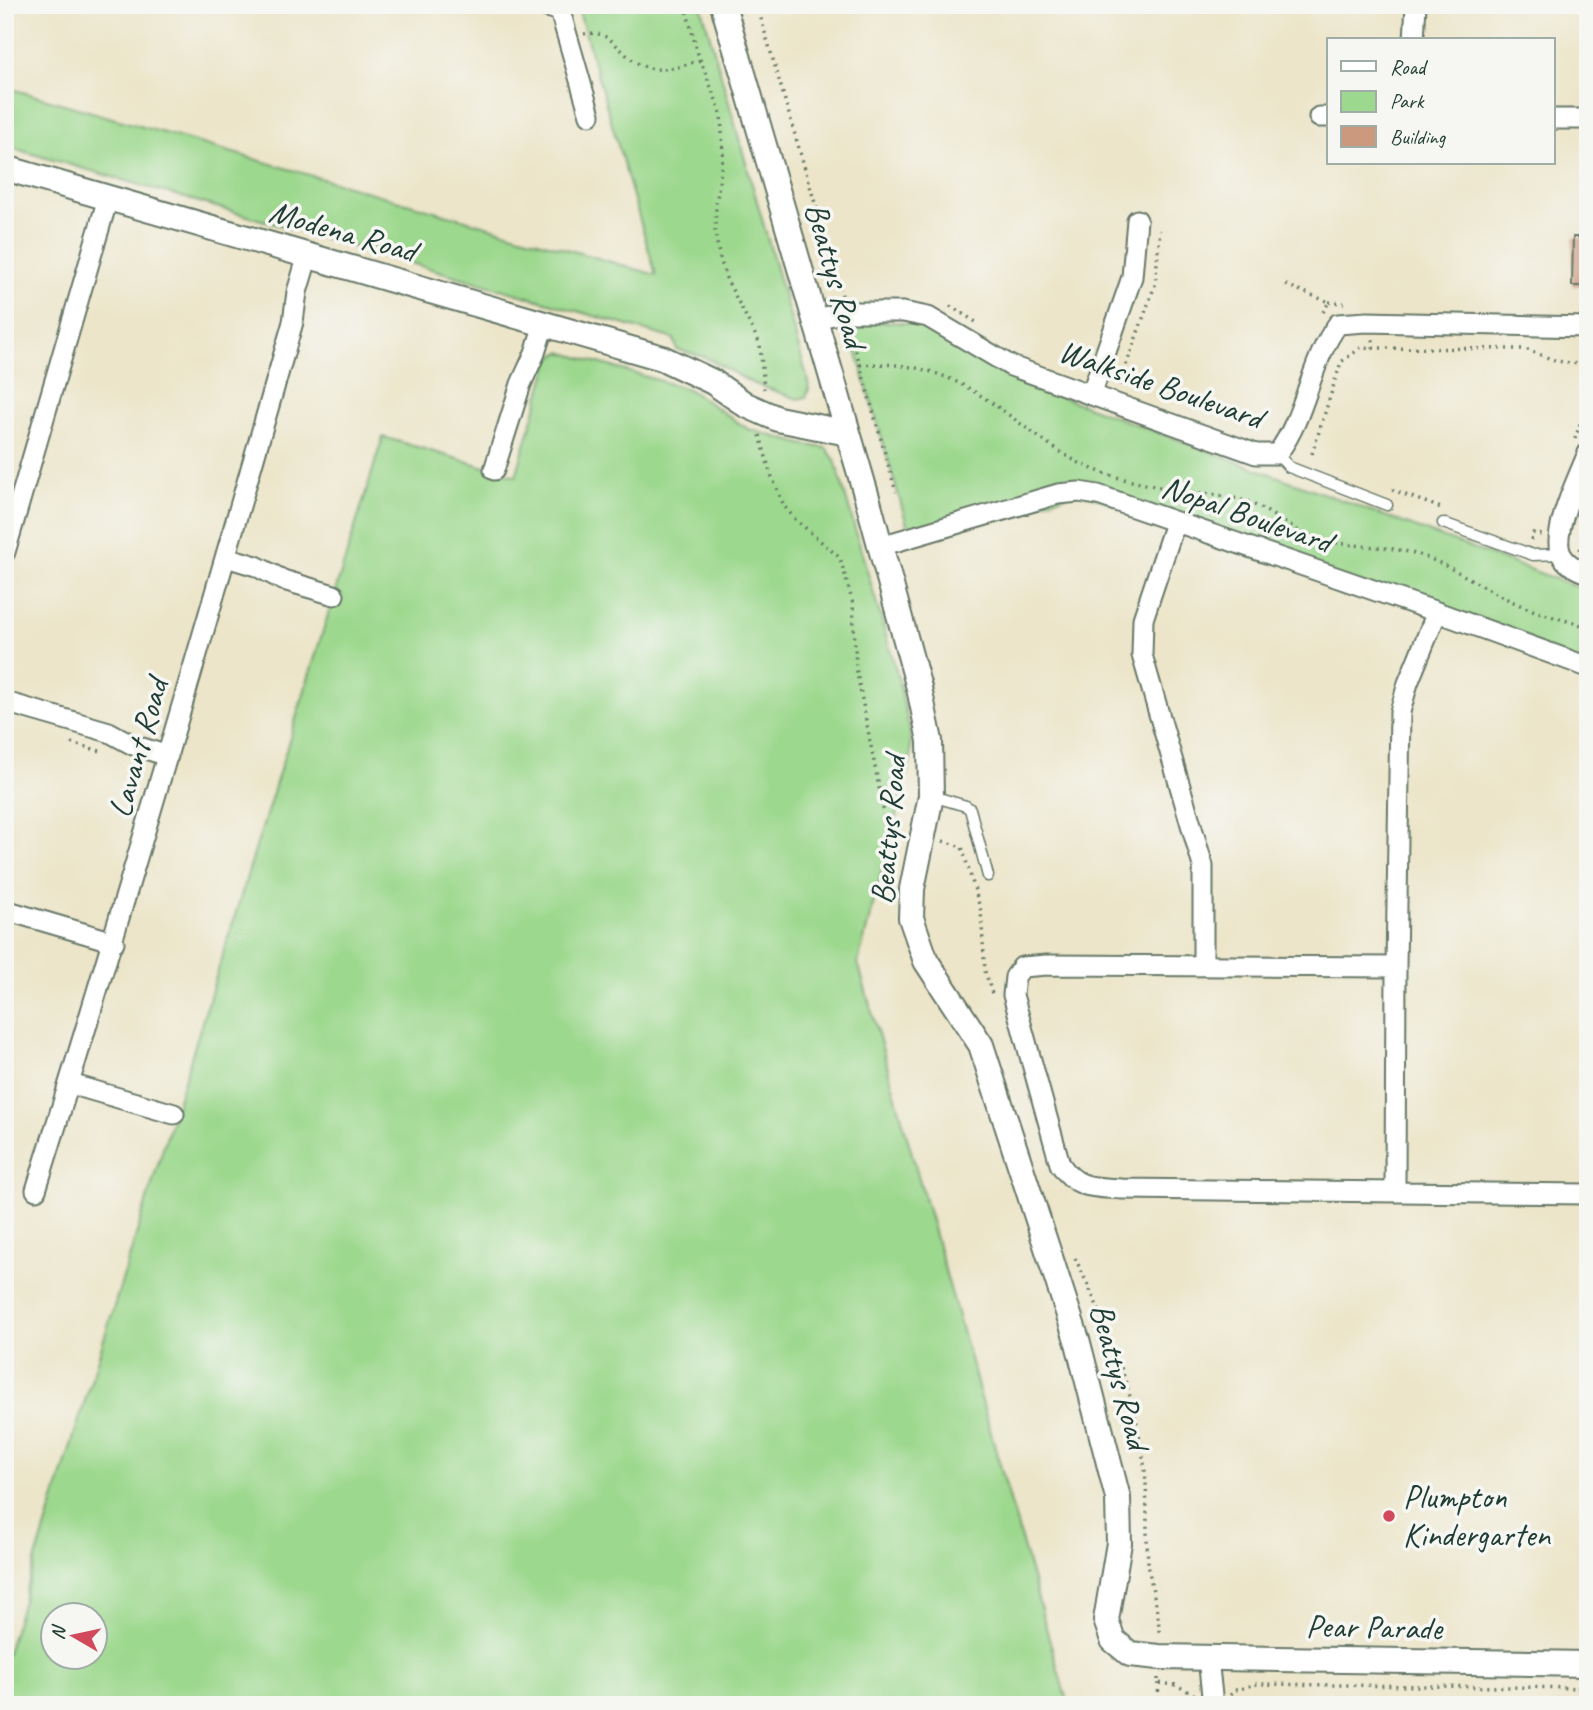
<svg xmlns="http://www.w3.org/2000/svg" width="1593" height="1710" viewBox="0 0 1593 1710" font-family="Caveat,sans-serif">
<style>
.green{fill:#9cd88d;stroke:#5e8a60;stroke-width:2;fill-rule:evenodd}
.building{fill:#cb997d}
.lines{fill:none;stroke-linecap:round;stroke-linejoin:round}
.service-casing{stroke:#677868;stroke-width:13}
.minor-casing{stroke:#677868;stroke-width:23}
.tertiary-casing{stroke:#677868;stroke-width:28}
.path{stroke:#677868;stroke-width:3.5;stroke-dasharray:2 5;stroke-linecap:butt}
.service{stroke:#fff;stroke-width:10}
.minor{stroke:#fff;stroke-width:19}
.tertiary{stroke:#fff;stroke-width:24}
.poi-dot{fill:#d1495b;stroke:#f6f6f2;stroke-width:2.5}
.labels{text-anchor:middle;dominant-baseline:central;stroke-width:7;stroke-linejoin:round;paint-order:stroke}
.street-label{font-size:33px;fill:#1f3d34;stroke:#f6f6f2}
.poi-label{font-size:33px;fill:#1f3d34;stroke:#f6f6f2;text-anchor:start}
</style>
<rect width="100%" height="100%" fill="#f6f6f2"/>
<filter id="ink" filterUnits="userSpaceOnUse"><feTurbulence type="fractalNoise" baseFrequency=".0143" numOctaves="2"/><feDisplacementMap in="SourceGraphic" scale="14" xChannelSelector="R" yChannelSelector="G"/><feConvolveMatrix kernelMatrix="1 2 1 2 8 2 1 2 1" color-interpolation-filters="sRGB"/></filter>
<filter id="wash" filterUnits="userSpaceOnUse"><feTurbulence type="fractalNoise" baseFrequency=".00686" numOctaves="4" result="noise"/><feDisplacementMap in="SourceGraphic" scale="28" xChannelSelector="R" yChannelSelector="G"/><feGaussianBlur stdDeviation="1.57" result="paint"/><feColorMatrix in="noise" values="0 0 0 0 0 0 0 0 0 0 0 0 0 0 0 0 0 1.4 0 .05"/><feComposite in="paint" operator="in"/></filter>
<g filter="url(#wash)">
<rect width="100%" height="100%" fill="#ece5c9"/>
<path class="green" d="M577,5H701L807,377L809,389L806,397L798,399L752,383L705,357L677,350L674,339L5,146V87L656,275Z
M892,322C903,323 914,324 925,327C957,338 983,365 1013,379L1588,591V667L1079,492L911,538L850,330L852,323Z
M561,352L688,389L748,429L805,445L826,448L835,460L898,677L910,732L911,758L858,963L1068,1705H5V1659L383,437L516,476L551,357ZM52,1616H94V1658H52Z"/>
<g id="blocks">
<path class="building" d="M1573,237H1588V289L1583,290V286H1572Z"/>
</g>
</g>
<g filter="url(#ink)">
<use href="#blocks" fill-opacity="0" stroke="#677868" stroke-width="2"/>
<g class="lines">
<g class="service-casing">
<path id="service" d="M1277,454L1289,467L1387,505
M1443,523L1533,555L1561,554
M932,796L966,806L970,809L988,876"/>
</g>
<g class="minor-casing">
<path id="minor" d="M541,5L560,11L590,115
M1414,40L1416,5
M1319,117H1329
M1553,119H1588
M815,319L847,312H903L928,317L1011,366L1256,454H1277C1307,415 1309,363 1338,324L1366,322L1588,327
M1091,395L1132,277L1137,220
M1588,453C1579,476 1551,532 1561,554C1566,564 1578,570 1588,573
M494,470L521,384L535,353L544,324
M1175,523L1143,619L1142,655L1203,866V966
M881,546L1058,494L1079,492L1098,495L1437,612L1588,667
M5,552L108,198
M226,557L256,566L283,580L334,595
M5,702L109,732L133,745L168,756
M5,910L114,942
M1396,967L1047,965L1022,967L1015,977L1013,995L1060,1164C1077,1190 1094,1187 1122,1189L1588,1194
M70,1084L174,1114
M36,1190C126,902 210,612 293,322L297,292L308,255
M1395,1191L1396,967L1400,712L1408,683L1437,612
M1208,1658L1213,1705"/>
</g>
<g class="tertiary-casing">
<path id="tertiary" d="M723,5L868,501L919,688L930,741L931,796L912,889L911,918L926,961L981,1045L1078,1343L1118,1498L1119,1543L1106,1620L1113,1640L1130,1654L1159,1657L1588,1664
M5,168L662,358L713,382L746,405L778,419L848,433"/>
</g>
<path class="path" d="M685,5L698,54L721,113L723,154L716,206L715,231L719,255L726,278L760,344L764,389
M757,5L842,295
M584,34C614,28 619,58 646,67C664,73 684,65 701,60
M1286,285L1329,302L1323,312
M1329,302L1344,303
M950,306L976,322
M850,330L896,492
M1373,348L1525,349L1557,361L1585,365
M860,365C939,359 976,391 1036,435C1053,447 1071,460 1090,468C1117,479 1148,485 1177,490C1200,493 1222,494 1245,501C1268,509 1287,527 1310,536C1344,549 1383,543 1419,555C1454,566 1483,589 1518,604C1540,614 1565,620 1588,627
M1119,385L1155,285L1160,230
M760,435L770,472L784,506L795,519L840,558L853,604L856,668L886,824L902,829
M1575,439L1584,412L1586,365
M1312,454L1341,362L1362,347L1373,348V339
M1392,490L1444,509
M1531,540L1533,533L1542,535
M1580,550L1588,529
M71,743L104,752
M943,841L962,847L981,911L985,971L993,997
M1075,1258C1108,1326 1136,1395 1145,1471C1148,1501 1146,1531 1148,1562C1150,1586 1160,1611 1159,1636
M1158,1678V1683L1176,1685L1195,1695
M1158,1683L1159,1705
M1230,1695L1236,1690L1257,1684L1588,1688"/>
<use href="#service" class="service"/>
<use href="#minor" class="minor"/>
<use href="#tertiary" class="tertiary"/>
</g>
</g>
<circle class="poi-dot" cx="1389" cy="1516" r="7"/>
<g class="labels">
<g class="street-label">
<text transform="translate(343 231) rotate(16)">Modena Road</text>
<text transform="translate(836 275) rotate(74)">Beattys Road</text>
<text transform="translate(1161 384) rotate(19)">Walkside Boulevard</text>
<text transform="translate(1247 514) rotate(19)">Nopal Boulevard</text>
<text transform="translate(138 748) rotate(-74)">Lavant Road</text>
<text transform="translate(888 830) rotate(-85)">Beattys Road</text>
<text transform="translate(1120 1376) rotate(75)">Beattys Road</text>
<text transform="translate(1374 1627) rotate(1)">Pear Parade</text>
</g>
<g class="poi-label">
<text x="1403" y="1497">Plumpton<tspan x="1403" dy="38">Kindergarten</tspan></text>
</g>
</g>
<rect width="1593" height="1710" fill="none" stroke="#f6f6f2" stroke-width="28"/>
<rect x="1327" y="38" width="228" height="126" fill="#f6f6f2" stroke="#a0aca6" stroke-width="2"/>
<rect x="1341" y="61" width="35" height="10" fill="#ffffff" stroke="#a0aca6" stroke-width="2"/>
<text x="1390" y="74" font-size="21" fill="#1f3d34">Road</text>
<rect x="1341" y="91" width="35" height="21" fill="#9cd88d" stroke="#a0aca6" stroke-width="2"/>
<text x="1390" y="108" font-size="21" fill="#1f3d34">Park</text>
<rect x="1341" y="126" width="35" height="21" fill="#cb997d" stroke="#a0aca6" stroke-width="2"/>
<text x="1390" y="144" font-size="21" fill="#1f3d34">Building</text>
<g transform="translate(74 1636) rotate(279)"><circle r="33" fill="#f6f6f2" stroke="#a0aca6" stroke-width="2"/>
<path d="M0-5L12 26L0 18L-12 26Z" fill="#d1495b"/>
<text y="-10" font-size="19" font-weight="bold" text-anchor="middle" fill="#1f3d34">N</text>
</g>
</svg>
